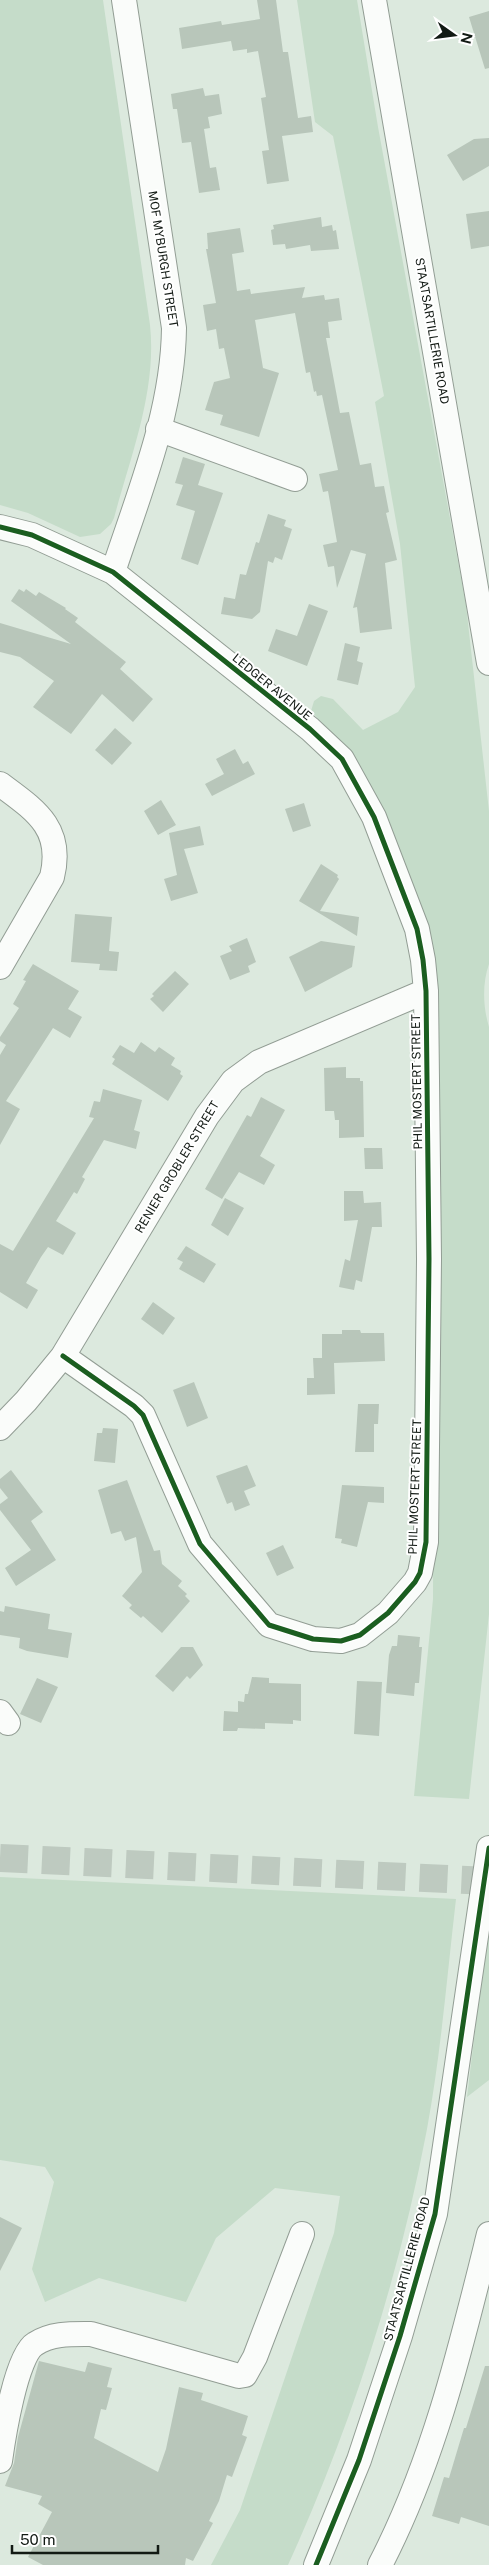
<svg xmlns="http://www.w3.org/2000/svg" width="489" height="2565" viewBox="0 0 489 2565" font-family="'Public Sans',sans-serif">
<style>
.green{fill:#c5dcc9}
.building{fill:#b8c6ba}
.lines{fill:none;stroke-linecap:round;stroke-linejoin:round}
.major-tunnel{stroke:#becac0;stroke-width:28;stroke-dasharray:28 14;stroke-linecap:butt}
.minor-casing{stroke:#929d94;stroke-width:26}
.minor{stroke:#fafcfa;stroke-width:24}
.cycleway-casing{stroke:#fff;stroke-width:8}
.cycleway{stroke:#1b5e20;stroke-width:5}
.labels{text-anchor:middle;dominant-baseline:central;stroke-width:4;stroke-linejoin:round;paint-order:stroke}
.street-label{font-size:12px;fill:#121a14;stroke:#fff}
</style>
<rect width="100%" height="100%" fill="#dce9de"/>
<path class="green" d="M0,0H103L150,325C157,390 131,455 114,518L111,524L100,534L80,537L28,513L0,505Z
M297,0H357L378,127L466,605L489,811V964C482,984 483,1007 489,1027V1614L469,1799L414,1796L433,1599L435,974L350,753L311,711L314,701L321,696L333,699L363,730L398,712L415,687L400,544L375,402L384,396L333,136L315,122Z
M0,1877L456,1899C447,1976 441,2053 427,2129C399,2278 351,2427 288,2565H211L240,2510L334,2233L340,2196L275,2188L216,2238L186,2302L99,2278L45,2302L32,2269L54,2182L45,2167L0,2160Z
M489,1914V2080L467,2097L489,1916Z"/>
<path class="building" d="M257,0H276L283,52H288L298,118L311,116L313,132L282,136L289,181L267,184L262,151L269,150L261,98L266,97L258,51L247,53V49L233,51L231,41L182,49L179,28L221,21L222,25L260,19Z
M489,11V68L485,69L469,17Z
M203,88L205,96L219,94L222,114L208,117L210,128L204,129L210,168L216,167L220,190L199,193L191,142L182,143L177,109H173L171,94Z
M489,138V166L463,181L447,155L474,139Z
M489,211V246L471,249L466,214Z
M321,217L322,227L332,225L333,231L336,230L339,249L311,251L310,245L286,249L285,244L273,245L271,230L274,229L273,225Z
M240,228L244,252L232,254L237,291L250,289L251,294L305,287L302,298L324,295L325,300L339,298L342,320L328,322L330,338H326L340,413L349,412L360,465L371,463L375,487L384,486L389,512L386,513L397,560L385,563L392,629L360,633L357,607L353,608L366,554L351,550L337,588L334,566L328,567L323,545L337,542L328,491L323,492L319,474L338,470L322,395L317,396L316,391L314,392L310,372L306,373L295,313L255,320L263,368L279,373L259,437L220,425L223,415L205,410L214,382L230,378L224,348L219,349L216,329L207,331L203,305L216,303L206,249H208L207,233Z
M183,457L205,464L198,485L223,493L198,565L181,559L195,511L176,505L183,485L175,483Z
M268,514L286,520L284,526L292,529L282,560L275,557L273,563L268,561L260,612L252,619L221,614L224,597L235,599L240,574L246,575L256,542L259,543Z
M19,589L24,592L26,589L36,596L39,592L66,608L65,609L78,618L75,622L126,662L120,669L153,699L133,722L102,694L71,734L33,707L54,681L20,657L0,652V623L71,644L11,601Z
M309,604L328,611L307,666L268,651L276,629L297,636Z
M345,643L360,647L357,661L363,663L358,685L337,680Z
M115,728L132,743L112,765L95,750Z
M235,749L243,764L248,761L255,774L212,796L205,784L224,774L216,759Z
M161,800L176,825L158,835L144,811Z
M304,803L311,826L293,832L285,809Z
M200,826L204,845L184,849L198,893L171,901L164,879L177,875L169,833Z
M321,864L338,875L337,877L339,879L320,911L359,917L357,936L299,901Z
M75,914L112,917L109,951L119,952L117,971L99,970L100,964L71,962Z
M247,938L256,962L248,966L250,972L230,980L220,956L232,951L229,946Z
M321,941L355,946L352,967L305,992L289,957Z
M33,964L79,991L68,1009L82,1017L70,1038L53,1028L6,1101L20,1109L0,1145V1055L6,1045L0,1041V1037L19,1008L13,1004L26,981L23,980Z
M175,971L189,984L163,1012L150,999L154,996L152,994Z
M141,1042L155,1052L159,1047L175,1058L171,1065L181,1071L180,1074L183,1076L168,1101L112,1064L115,1059L112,1057L120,1045L134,1053Z
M346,1067V1078H360V1081H363L364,1137L339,1138V1120H335L334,1111H325L324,1068Z
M103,1089L142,1100L134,1130L140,1132L136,1149L104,1140L82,1177L85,1179L77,1194L74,1192L56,1221L76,1233L63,1255L48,1247L41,1257L26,1283L38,1290L27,1309L0,1292V1244L13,1251L94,1118L89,1117L94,1101L100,1102Z
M261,1097L285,1110L260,1156L275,1165L264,1185L239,1172L222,1199L205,1189L247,1115L251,1117Z
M364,1148H382L383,1169H365Z
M344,1191H363L364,1203L381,1202L382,1227H372L362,1282L356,1280L354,1290L339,1287L345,1259L350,1261L358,1220L344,1221Z
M225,1198L244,1208L228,1236L211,1225Z
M186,1246L216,1264L204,1283L179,1269L183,1262L177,1259Z
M153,1302L175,1318L163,1335L141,1319Z
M342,1330H360L361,1333H384L385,1361L334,1363L335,1394L307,1395V1378H314L313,1358H322V1334H342Z
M194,1382L208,1418L187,1427L173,1390Z
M358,1404H379L378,1424H374V1452H355Z
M103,1428L118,1429L115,1463L94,1461L97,1433H102Z
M247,1465L256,1486L244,1491L250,1505L235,1511L232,1502L227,1504L216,1476Z
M11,1470L43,1512L31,1521L56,1560L16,1586L5,1568L31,1550L0,1510V1504L8,1498L0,1488V1479Z
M127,1480L154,1551L160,1550L162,1564L182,1581L178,1586L187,1594L185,1596L190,1601L162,1633L143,1616L141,1618L129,1608L132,1605L122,1596L142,1572L136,1537L125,1541L121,1531L111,1534L98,1490Z
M342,1485L384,1487V1503L368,1502L357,1547L341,1543L342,1539L335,1538Z
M283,1545L294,1568L277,1576L266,1553Z
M5,1606L50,1614L48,1629L72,1633L68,1658L27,1651L19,1648L20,1638L0,1635V1611L4,1612Z
M398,1635L420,1637L419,1647H422L419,1683H415L414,1696L386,1693L389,1655L392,1646H397Z
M181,1647H193L203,1665L190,1679L187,1676L173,1692L155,1676Z
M252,1677L269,1678V1683L301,1684V1721L293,1720V1724L265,1723V1729L238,1728L237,1731H223L224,1711L238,1712V1701L244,1702L245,1694H248Z
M37,1678L58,1687L41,1723L20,1714Z
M357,1681L382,1682L379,1736L354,1734Z
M0,2217L22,2228L0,2271Z
M39,2361L85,2372L88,2362L112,2368L107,2387L112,2388L106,2410L101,2409L94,2438L158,2472L166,2449L179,2387L203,2393L201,2400L248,2416L242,2435L247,2437L232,2477L227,2475L219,2501L209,2521L213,2523L193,2561L186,2558L185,2565H43L28,2557L52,2512L38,2504L42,2496L5,2486L14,2463L18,2437Z
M485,2366H489V2526L461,2517L459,2524L432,2516L444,2477L449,2478L464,2428H466Z"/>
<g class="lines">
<path class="major-tunnel" d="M0,1858L489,1881"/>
<g class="minor-casing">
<path id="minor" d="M374,0L489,663
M158,429L295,479
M0,527L32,535L113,572L310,729L342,759L374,817L417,929L423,960L426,991L429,1259L426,1542L420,1573L415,1582L388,1613L360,1635L341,1641L313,1639L269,1625L200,1544L143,1415L134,1406L63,1356
M113,572C139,493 173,412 174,328L124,0
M0,784C35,810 64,828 52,877L0,967
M0,1428L26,1401L63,1356L207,1116L233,1081L259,1062L426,991
M0,1712L8,1723
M0,2461C3,2439 16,2355 35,2344C52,2333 72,2334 91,2334L239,2376L245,2375L255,2357L302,2234
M316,2565L359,2460L400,2336L435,2214L489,1848
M380,2565C434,2461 461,2347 489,2234"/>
</g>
<use href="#minor" class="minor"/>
<g class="cycleway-casing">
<path id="cycleway" d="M0,527L32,535L113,572L310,729L342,759L374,817L417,929L423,960L426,991L429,1259L426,1542L420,1573L415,1582L388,1613L360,1635L341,1641L313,1639L269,1625L200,1544L143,1415L134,1406L63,1356
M316,2565L359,2460L400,2336L435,2214L489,1848"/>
</g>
<use href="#cycleway" class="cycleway"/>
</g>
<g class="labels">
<g class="street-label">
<text transform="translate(163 259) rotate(81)">MOF MYBURGH STREET</text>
<text transform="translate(432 331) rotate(80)">STAATSARTILLERIE ROAD</text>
<text transform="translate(272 687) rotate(39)">LEDGER AVENUE</text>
<text transform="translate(417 1082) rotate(-91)">PHIL MOSTERT STREET</text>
<text transform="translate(177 1167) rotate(-59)">RENIER GROBLER STREET</text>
<text transform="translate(415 1487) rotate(-88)">PHIL MOSTERT STREET</text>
<text transform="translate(407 2269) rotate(-75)">STAATSARTILLERIE ROAD</text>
</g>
</g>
<g transform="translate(454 35) rotate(104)" stroke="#ffffff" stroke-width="4" paint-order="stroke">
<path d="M0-4L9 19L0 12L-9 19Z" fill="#121a14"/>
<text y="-8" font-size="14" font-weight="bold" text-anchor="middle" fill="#121a14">N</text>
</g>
<path d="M12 2545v8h146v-8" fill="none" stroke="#121a14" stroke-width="2.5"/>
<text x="20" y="2545" font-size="15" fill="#121a14" stroke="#ffffff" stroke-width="4" paint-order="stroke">50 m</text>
</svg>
